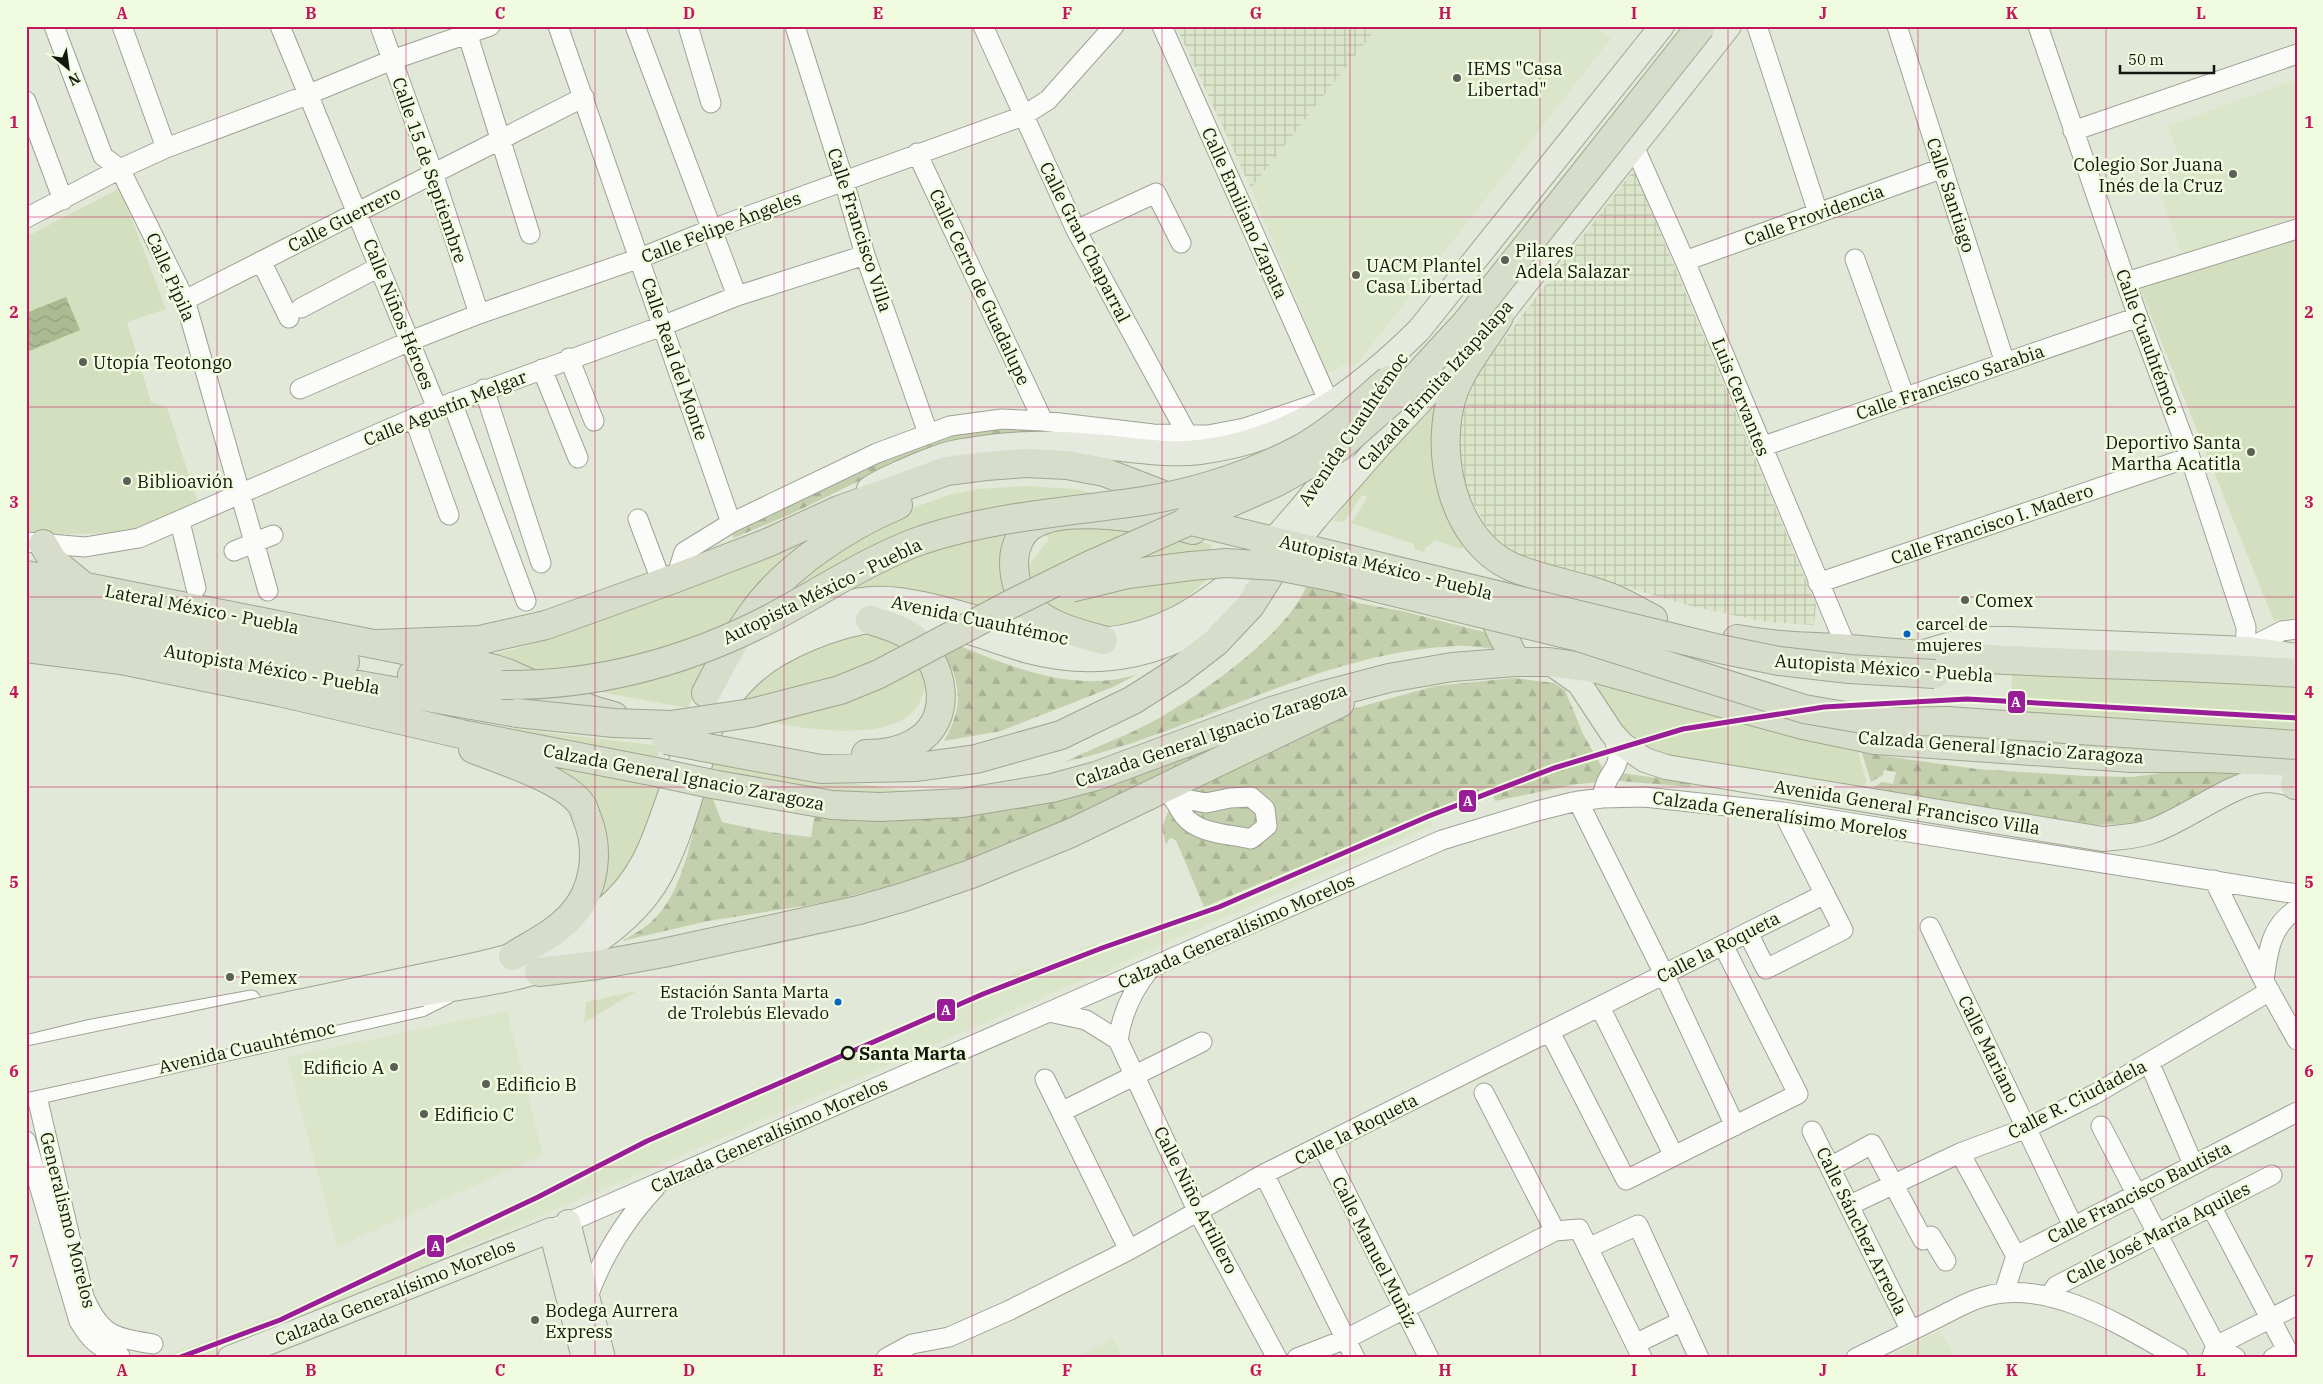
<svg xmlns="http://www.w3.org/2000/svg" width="2323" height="1384" viewBox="0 0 2323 1384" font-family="'IBM Plex Serif',serif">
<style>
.built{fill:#dbe5ca}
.industrial{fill:url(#industrial-grid)}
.green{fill:#d3dfbe}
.forest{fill:url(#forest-firs)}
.water{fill:url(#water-waves)}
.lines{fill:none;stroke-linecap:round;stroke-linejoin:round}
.minor-casing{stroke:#9ea296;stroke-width:21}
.major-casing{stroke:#9fa690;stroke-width:26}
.highway-casing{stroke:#9fa690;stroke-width:30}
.minor{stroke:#fbfcf9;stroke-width:19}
.major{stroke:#e5e9de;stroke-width:24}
.highway{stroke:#d7dccb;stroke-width:28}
.major-bridge-casing{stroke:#9fa690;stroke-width:26;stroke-linecap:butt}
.highway-bridge-casing{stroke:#9fa690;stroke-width:30;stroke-linecap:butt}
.major-bridge{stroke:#e5e9de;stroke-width:24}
.highway-bridge{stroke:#d7dccb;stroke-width:28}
.metro-1-casing{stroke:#f0fbdf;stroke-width:9}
.metro-1{stroke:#981d97;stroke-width:5}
.grid{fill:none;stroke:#c2185b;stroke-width:1;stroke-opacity:0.55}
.poi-dot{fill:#5c6055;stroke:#f0fbdf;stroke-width:2}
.bus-dot{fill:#0065bd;stroke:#f0fbdf;stroke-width:2}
.stop-dot{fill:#f0fbdf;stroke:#14170e;stroke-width:2.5}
.labels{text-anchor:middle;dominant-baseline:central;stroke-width:5;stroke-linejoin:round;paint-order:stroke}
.bus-label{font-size:17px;fill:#14170e;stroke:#f0fbdf;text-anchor:start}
.poi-label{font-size:18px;fill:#14170e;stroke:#f0fbdf;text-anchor:start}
.street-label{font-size:18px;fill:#14170e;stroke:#f0fbdf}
.stop-label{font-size:18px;font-weight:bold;fill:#14170e;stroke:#f0fbdf;text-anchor:start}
.line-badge{stroke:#f0fbdf;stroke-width:2}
.badge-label{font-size:14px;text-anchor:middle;font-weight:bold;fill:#fff}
.neatline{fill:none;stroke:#c2185b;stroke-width:2}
.grid-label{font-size:16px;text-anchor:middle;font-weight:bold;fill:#c2185b}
</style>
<defs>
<pattern id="industrial-grid" width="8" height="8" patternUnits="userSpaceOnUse" patternTransform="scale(1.25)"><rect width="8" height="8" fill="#dbe5ca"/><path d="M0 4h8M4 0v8" fill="none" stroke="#bbc4ac"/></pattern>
<pattern id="forest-firs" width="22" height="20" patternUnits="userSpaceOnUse" patternTransform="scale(1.25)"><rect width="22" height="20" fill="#c4d0ad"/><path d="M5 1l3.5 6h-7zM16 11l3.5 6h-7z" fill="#a8b294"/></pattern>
<pattern id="water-waves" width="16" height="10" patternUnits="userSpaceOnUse" patternTransform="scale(1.25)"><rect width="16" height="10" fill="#abba91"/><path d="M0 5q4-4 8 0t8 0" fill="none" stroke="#929f7c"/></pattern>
</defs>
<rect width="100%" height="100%" fill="#e2e8d8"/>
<path class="built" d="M1378,26H1595L1611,38L1354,368L1350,362L1327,374L1251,188Z
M2297,79V225L2184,260L2157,184L2171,180L2167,168L2181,163L2168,126Z
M1427,812L1433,826L1112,967L1109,972L1101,975L1096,974L627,1179L438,1259L423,1268H418L270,1335L209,1358H158L256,1323L343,1286L362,1274L369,1273L494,1213L636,1142L645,1135L702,1113L1008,980L1013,974L1021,969H1034L1077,953L1080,948L1093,944L1101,946L1204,907Z
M507,1011L543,1155L337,1247L287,1057Z
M1940,1330L1955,1358H1886Z
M1113,1338L1123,1358H1074Z"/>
<path class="industrial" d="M1176,26H1378L1251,188Z
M1632,172L1636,175L1816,605L1814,625L1765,622L1691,606L1529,559L1514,553L1497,540L1484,523L1466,489L1460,469L1459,429L1471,389L1481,369Z"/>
<path class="green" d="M120,188L166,309L127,322L151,402L167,408L198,503L168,519L125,533L63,534L26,532V237Z
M2297,238V617L2274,621L2139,286Z
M1454,376L1446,392L1469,541L1461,549L1434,540L1432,544L1426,547L1424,552L1414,549V544L1351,523L1368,497L1362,495L1344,522L1333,521L1366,475Z
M1026,486L1075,489L1106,496L1015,534L1040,625L743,639L793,582L895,514L952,494L979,489Z
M1080,524L1197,540L1212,545L1206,581L1170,611L1132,623L1106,627L1080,626L1028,592V566L1049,539L1042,528Z
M823,536L701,681L688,708L594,691L488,655L516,649L540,641Z
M874,633L913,649C917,658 925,671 925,681C926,687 923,694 921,699C901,751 787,725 745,718L737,703C746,694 754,685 762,678C790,653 838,638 874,633Z
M2013,666L2297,680L2295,728H2297V733L2008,736Z
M1599,683L1858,752L1866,780L1864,790L1688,761L1645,746L1626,733L1597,691Z
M420,717L660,746L657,760Z
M488,748L662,784C651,829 630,872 597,904C597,894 602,887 605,878C610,863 609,848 605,834Z
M714,757L857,784L934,794H860L800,788L710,771Z
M637,991L584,1023L586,1002Z"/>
<path class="forest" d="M999,426L1064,431L888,467L791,514L734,538L730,529L883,458L955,433Z
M1308,580L1338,591L1344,597L1358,603L1402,611L1488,633L1495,649C1482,648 1470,645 1457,646C1318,652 1198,732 1065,762C1092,748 1121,738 1148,724C1191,702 1298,628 1308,580Z
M940,637C1001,663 1071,696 1138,674L1113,687L1001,731L944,741C959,714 962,698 952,668L946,670Z
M1514,678L1554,683L1565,690L1583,734L1602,767L1608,771L1691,783V787L1620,781L1578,784L1495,801L1489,787L1204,907L1176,840L1170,838L1166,845L1162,827L1174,797L1311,727L1356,708L1435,686Z
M1276,718L1053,830L920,878L828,902L708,921L622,941C632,935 642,930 651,922C684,894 692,832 703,792L711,794L722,822L769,832L811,837L815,813L919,818Z
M1862,753L1977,769L2086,776L2133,777L2160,773L2261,771L2153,818L2128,824L2095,825L1869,791L1882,782L1893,784L1896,772L1884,770L1883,775L1871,782Z"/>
<path class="water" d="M66,297L80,330L27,352L26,313Z"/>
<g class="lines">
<g class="minor-casing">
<path id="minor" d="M54,26L103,156L120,169L185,300L268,591
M122,26L166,148
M280,26L437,408
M380,26L433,173L479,314
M465,26L530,234
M558,26L731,523
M635,26L737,296
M688,26L711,103
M795,26L844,181L865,255L928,433
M983,26L1076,230L1193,445
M1162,26L1328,400
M1757,26L1818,213
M1897,26L2005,363
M2038,26L2138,317L2190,457L2246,627L2245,661
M26,101L63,200
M2073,131L2297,54
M1634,146L1685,261L1847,649
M917,153L1043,421
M26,218L120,169L166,148L307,95L392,60L490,26
M1076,230L1156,193L1181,243
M1855,259L1905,398
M261,261L289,318
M1685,261L1943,168
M2126,282L2297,229
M185,300L584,97
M301,308L379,267
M569,358L594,421
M542,369L578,458
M300,389L410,341L479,314L640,258L712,229L1023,116L1048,100L1114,26
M484,389L541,563
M452,402L526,601
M414,418L449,515
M1761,447L2138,317
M638,519L662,583
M180,522L196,588
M26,542L85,547L139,538L437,408L662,326L737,296L865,255
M234,551L273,535
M676,578L684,552L731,523L877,453L950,426L1002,419L1043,421L1153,434L1208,435L1245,428L1325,401
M1818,583L2190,457
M2247,649L2282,631L2297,629
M1162,788C1175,798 1176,804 1184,816C1198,834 1230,834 1251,839L1267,826L1265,809L1251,797L1230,798L1206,803L1174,797
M1602,798C1607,764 1628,773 1612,734
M1578,801L1664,974L1735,1126
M2214,880L2264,981L2297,1040
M1930,927L2073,1226
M1748,933L1766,969L1843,930L1783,812
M2264,981C2268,952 2270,926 2297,909
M1600,1007L1674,1156
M1049,1012L1086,1020L1118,1040L1197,1210L1277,1358
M1550,1032L1626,1180L1798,1094L1723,945
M1118,1040C1122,1013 1132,991 1149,970
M26,1045L92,1029L251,1000
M2149,1062L2193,1164
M1045,1079L1129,1250
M34,1084L84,1297C101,1336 113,1337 153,1344
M1484,1093L1555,1231
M26,1097L421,1007L447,994
M1063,1111L1202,1042
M2101,1126L2216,1346L2236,1358
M1812,1131L1911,1331
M26,1141L79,1321C91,1341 98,1347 120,1356
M1322,1145L1429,1358
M1960,1153L2016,1256
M1830,1167L1872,1144L1923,1240L1931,1236L1946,1261
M1264,1174L1355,1358
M1850,1205L1960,1153L2027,1128L2095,1094L2270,991
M2211,1206L2287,1350L2273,1358
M555,1228L1442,840L1537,811L1573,802L1602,798L1644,797L1783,812L2297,894
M1588,1248L1638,1225L1699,1358
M2004,1293L2016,1256L2297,1112
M2049,1297L2056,1286L2272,1175
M587,1299C602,1257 624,1221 655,1188
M1635,1344L1682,1321
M2212,1356L2216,1346L2297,1305
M886,1358L912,1344L949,1337L1010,1310L1129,1250L1264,1174L1825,894
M1297,1358L1346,1339L1555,1231L1579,1229L1642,1358
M1856,1358C1883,1345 1909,1332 1935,1319C1952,1311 1969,1300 1987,1296C2052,1279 2125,1328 2179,1358"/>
</g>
<g class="major-casing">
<path id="major" d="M869,489C879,482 891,477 902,472C921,464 942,454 963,451C1006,443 1051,442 1094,446C1128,449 1166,456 1200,452C1291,441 1355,393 1419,330L1662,26
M1303,506L1324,480L1350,439
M1316,518L1379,446L1499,317L1729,26
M1921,653L1968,639H2007L2247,649L2297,656
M1549,662L1579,683L1612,733L1623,745L1645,760L1666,767L2103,839C2119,837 2137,837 2152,831C2186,820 2233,781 2267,780C2277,780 2287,783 2297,785
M716,684C761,638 831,590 899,600C932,604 964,615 995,623C1031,633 1066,643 1103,640C1159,635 1199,609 1241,574
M418,977C509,958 611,943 651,846C667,808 679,767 692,728
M421,994C468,986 530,980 571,958C606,938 642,910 661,874C678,841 689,803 699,767C703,755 706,740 711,728C725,698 751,669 780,653C816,633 872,613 914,619C952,624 991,640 1028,651C1110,673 1180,651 1244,598
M568,1222L603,1358
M230,1358L551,1230L584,1358"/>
</g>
<g class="highway-casing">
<path id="highway" d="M1499,317C1484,341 1464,365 1454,391C1433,448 1451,540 1512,567C1547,582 1588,586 1623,603C1633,608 1643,614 1653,619
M43,544L53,561L81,584
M26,575L464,662C482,666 500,669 516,677C551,692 576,707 614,716
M26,602L345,662
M1497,624L1516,662
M26,626L517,713
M1737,639C1777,647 1811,646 1850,649C1999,664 2148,663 2297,673
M1103,640C1059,628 1014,617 1014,562C1014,549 1020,533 1031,526C1064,503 1156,519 1193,530
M378,644L480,640L546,625L676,578L767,543L839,510L947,471L986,466L1026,463L1067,465L1104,472L1179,501
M26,648L121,660L279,692L461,734L656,772
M412,675L467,683L502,685
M706,693C720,666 734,639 752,614C785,567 846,527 898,505
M473,749C501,760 564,780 581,804C584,807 585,814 587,818C600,851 595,891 570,917C554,934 532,944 513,956
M729,752L821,769L917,767L976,759L1061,735L1133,700L1177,672L1216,642L1250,606L1269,576
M866,754C883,754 899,752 914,743C956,720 944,660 910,636C898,628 883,624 870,620
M712,784L832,805L880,807L962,803L1052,788L1096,776L1272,711L1324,695L1389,678L1452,667L1516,662H1549L1593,668L1803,725L1875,740L2131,758H2209L2297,762
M2295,785L2297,774
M539,972L597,965L663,953L859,910L904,897L971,874L1071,833L1340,703"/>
</g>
<use href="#minor" class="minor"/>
<use href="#major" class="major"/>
<use href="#highway" class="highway"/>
<g class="major-bridge-casing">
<path id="major-bridge" d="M1263,552L1303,506
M1282,560L1316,518
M26,1059L418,977
M26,1080L421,994"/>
</g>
<g class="highway-bridge-casing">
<path id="highway-bridge" d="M1187,520L1720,649L1779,661L1849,669L1935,674
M1071,588L1128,574L1191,566L1226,563L1277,566L1333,577L1578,637L1804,709L1880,722L1948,721L2297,745
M502,685C597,686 689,661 773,617C822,591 869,559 922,540C994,516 1069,512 1143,501C1198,492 1253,474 1302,448C1334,430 1361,404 1389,380
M517,713L614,723L671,725L751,713L840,690L879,674L1011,604L1088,566L1277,482L1338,448L1406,388L1466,323L1701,26
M666,740L729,752
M656,772L712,784"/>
</g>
<use href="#major-bridge" class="major-bridge"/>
<use href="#highway-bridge" class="highway-bridge"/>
<g class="metro-1-casing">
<path id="metro-1" d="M178,1358L280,1320L538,1197L647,1141L983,994L1102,948L1219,907L1429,816L1554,768L1683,729L1824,707L1967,699L2297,718"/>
</g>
<use href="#metro-1" class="metro-1"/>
</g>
<path class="grid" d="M217,26V1358M406,26V1358M595,26V1358M784,26V1358M972,26V1358M1162,26V1358M1350,26V1358M1540,26V1358M1728,26V1358M1918,26V1358M2106,26V1358M26,217H2297M26,407H2297M26,597H2297M26,787H2297M26,977H2297M26,1167H2297"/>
<g class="poi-dot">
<circle cx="1457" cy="78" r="5"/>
<circle cx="2233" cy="174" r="5"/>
<circle cx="1505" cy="260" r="5"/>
<circle cx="1356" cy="275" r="5"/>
<circle cx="83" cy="362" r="5"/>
<circle cx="2251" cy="452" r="5"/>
<circle cx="127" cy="481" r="5"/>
<circle cx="1965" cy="600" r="5"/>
<circle cx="230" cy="977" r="5"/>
<circle cx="394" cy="1067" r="5"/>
<circle cx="486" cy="1084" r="5"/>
<circle cx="424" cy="1114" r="5"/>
<circle cx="535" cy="1320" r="5"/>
</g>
<g class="bus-dot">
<circle cx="1907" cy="634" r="4.5"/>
<circle cx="838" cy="1002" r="4.5"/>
</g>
<circle class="stop-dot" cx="848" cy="1053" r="6"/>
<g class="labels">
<g class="bus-label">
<text x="1916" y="624">carcel de<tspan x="1916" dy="21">mujeres</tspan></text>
<text x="829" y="992" text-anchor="end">Estación Santa Marta<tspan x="829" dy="21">de Trolebús Elevado</tspan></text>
</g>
<g class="poi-label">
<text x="1467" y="68">IEMS "Casa<tspan x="1467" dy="21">Libertad"</tspan></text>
<text x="2223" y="164" text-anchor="end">Colegio Sor Juana<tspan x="2223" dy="21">Inés de la Cruz</tspan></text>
<text x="1515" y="250">Pilares<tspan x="1515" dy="21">Adela Salazar</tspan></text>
<text x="1366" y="265">UACM Plantel<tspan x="1366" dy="21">Casa Libertad</tspan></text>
<text x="93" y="362">Utopía Teotongo</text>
<text x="2241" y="442" text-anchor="end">Deportivo Santa<tspan x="2241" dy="21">Martha Acatitla</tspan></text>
<text x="137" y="481">Biblioavión</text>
<text x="1975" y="600">Comex</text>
<text x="240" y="977">Pemex</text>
<text x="384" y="1067" text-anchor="end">Edificio A</text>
<text x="496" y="1084">Edificio B</text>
<text x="434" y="1114">Edificio C</text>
<text x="545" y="1310">Bodega Aurrera<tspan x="545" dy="21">Express</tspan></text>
</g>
<g class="street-label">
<text transform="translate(430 170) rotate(71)">Calle 15 de Septiembre</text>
<text transform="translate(1951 195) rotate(72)">Calle Santiago</text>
<text transform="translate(1245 213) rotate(66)">Calle Emiliano Zapata</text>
<text transform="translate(1814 215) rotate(-20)">Calle Providencia</text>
<text transform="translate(344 219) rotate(-27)">Calle Guerrero</text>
<text transform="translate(721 227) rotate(-21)">Calle Felipe Ángeles</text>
<text transform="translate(860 230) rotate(72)">Calle Francisco Villa</text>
<text transform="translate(1085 242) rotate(63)">Calle Gran Chaparral</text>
<text transform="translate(171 277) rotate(66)">Calle Pípila</text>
<text transform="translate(980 287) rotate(65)">Calle Cerro de Guadalupe</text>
<text transform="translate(399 314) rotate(68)">Calle Niños Héroes</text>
<text transform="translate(2148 342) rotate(70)">Calle Cuauhtémoc</text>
<text transform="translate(675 359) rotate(71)">Calle Real del Monte</text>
<text transform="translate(1950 382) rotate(-19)">Calle Francisco Sarabia</text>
<text transform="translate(1435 385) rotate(-48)">Calzada Ermita Iztapalapa</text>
<text transform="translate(1741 397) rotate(68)">Luis Cervantes</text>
<text transform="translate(445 408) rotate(-22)">Calle Agustín Melgar</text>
<text transform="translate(1353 429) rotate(-56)">Avenida Cuauhtémoc</text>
<text transform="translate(1992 524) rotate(-19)">Calle Francisco I. Madero</text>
<text transform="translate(1386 567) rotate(14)">Autopista México - Puebla</text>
<text transform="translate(822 591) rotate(-26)">Autopista México - Puebla</text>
<text transform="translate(202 609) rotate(11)">Lateral México - Puebla</text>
<text transform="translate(980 620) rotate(12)">Avenida Cuauhtémoc</text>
<text transform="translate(1884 668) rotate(4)">Autopista México - Puebla</text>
<text transform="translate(272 669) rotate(10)">Autopista México - Puebla</text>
<text transform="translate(1211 735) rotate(-19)">Calzada General Ignacio Zaragoza</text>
<text transform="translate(2001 747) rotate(4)">Calzada General Ignacio Zaragoza</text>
<text transform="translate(684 777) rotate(11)">Calzada General Ignacio Zaragoza</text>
<text transform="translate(1907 807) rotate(9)">Avenida General Francisco Villa</text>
<text transform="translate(1780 815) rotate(8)">Calzada Generalísimo Morelos</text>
<text transform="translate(1236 931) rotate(-24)">Calzada Generalísimo Morelos</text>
<text transform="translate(1718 947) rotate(-27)">Calle la Roqueta</text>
<text transform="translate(247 1047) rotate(-13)">Avenida Cuauhtémoc</text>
<text transform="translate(1989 1049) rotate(64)">Calle Mariano</text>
<text transform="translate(2077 1099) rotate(-27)">Calle R. Ciudadela</text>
<text transform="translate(1356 1129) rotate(-27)">Calle la Roqueta</text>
<text transform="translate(769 1135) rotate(-24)">Calzada Generalísimo Morelos</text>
<text transform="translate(2139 1192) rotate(-27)">Calle Francisco Bautista</text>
<text transform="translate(1196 1200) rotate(63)">Calle Niño Artillero</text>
<text transform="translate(68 1220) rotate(76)">Generalismo Morelos</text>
<text transform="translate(1862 1231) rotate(64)">Calle Sánchez Arreola</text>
<text transform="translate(2158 1233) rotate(-27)">Calle José María Aquiles</text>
<text transform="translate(1375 1252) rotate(63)">Calle Manuel Muñiz</text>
<text transform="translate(395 1292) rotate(-22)">Calzada Generalísimo Morelos</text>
</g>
<g class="stop-label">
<text x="859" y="1053">Santa Marta</text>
</g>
</g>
<g class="line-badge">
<rect x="2007" y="690" width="19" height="24" rx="5" fill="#981d97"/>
<rect x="1458" y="789" width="19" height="24" rx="5" fill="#981d97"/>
<rect x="936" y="998" width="20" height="24" rx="5" fill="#981d97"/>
<rect x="426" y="1234" width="19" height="24" rx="5" fill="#981d97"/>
</g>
<g class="badge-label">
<text x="2016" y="707">A</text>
<text x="1468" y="806">A</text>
<text x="946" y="1015">A</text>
<text x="436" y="1251">A</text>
</g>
<rect width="2323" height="1384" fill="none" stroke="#f0fbdf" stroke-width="55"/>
<g transform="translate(68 68) rotate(151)" stroke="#f0fbdf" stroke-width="4" paint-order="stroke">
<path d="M0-4L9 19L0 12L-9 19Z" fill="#14170e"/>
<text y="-8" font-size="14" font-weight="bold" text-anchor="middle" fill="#14170e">N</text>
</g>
<path d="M2120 65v8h94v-8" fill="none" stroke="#14170e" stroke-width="2.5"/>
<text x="2128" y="65" font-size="15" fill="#14170e" stroke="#f0fbdf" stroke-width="4" paint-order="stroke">50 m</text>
<rect x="28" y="28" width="2268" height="1328" class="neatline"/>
<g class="grid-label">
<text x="122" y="19">A</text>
<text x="311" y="19">B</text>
<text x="500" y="19">C</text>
<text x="689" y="19">D</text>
<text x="878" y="19">E</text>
<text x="1067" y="19">F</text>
<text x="1256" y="19">G</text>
<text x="1445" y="19">H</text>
<text x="1634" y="19">I</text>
<text x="1823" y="19">J</text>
<text x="2012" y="19">K</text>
<text x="2201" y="19">L</text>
<text x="14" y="128">1</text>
<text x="2309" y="128">1</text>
<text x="14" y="318">2</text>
<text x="2309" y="318">2</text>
<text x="14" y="508">3</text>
<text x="2309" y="508">3</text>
<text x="14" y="698">4</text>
<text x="2309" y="698">4</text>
<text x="14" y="888">5</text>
<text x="2309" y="888">5</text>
<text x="14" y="1077">6</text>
<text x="2309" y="1077">6</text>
<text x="14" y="1267">7</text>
<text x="2309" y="1267">7</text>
<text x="122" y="1376">A</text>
<text x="311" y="1376">B</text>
<text x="500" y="1376">C</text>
<text x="689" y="1376">D</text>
<text x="878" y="1376">E</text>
<text x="1067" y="1376">F</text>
<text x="1256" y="1376">G</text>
<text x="1445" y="1376">H</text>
<text x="1634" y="1376">I</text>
<text x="1823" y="1376">J</text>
<text x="2012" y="1376">K</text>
<text x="2201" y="1376">L</text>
</g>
</svg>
